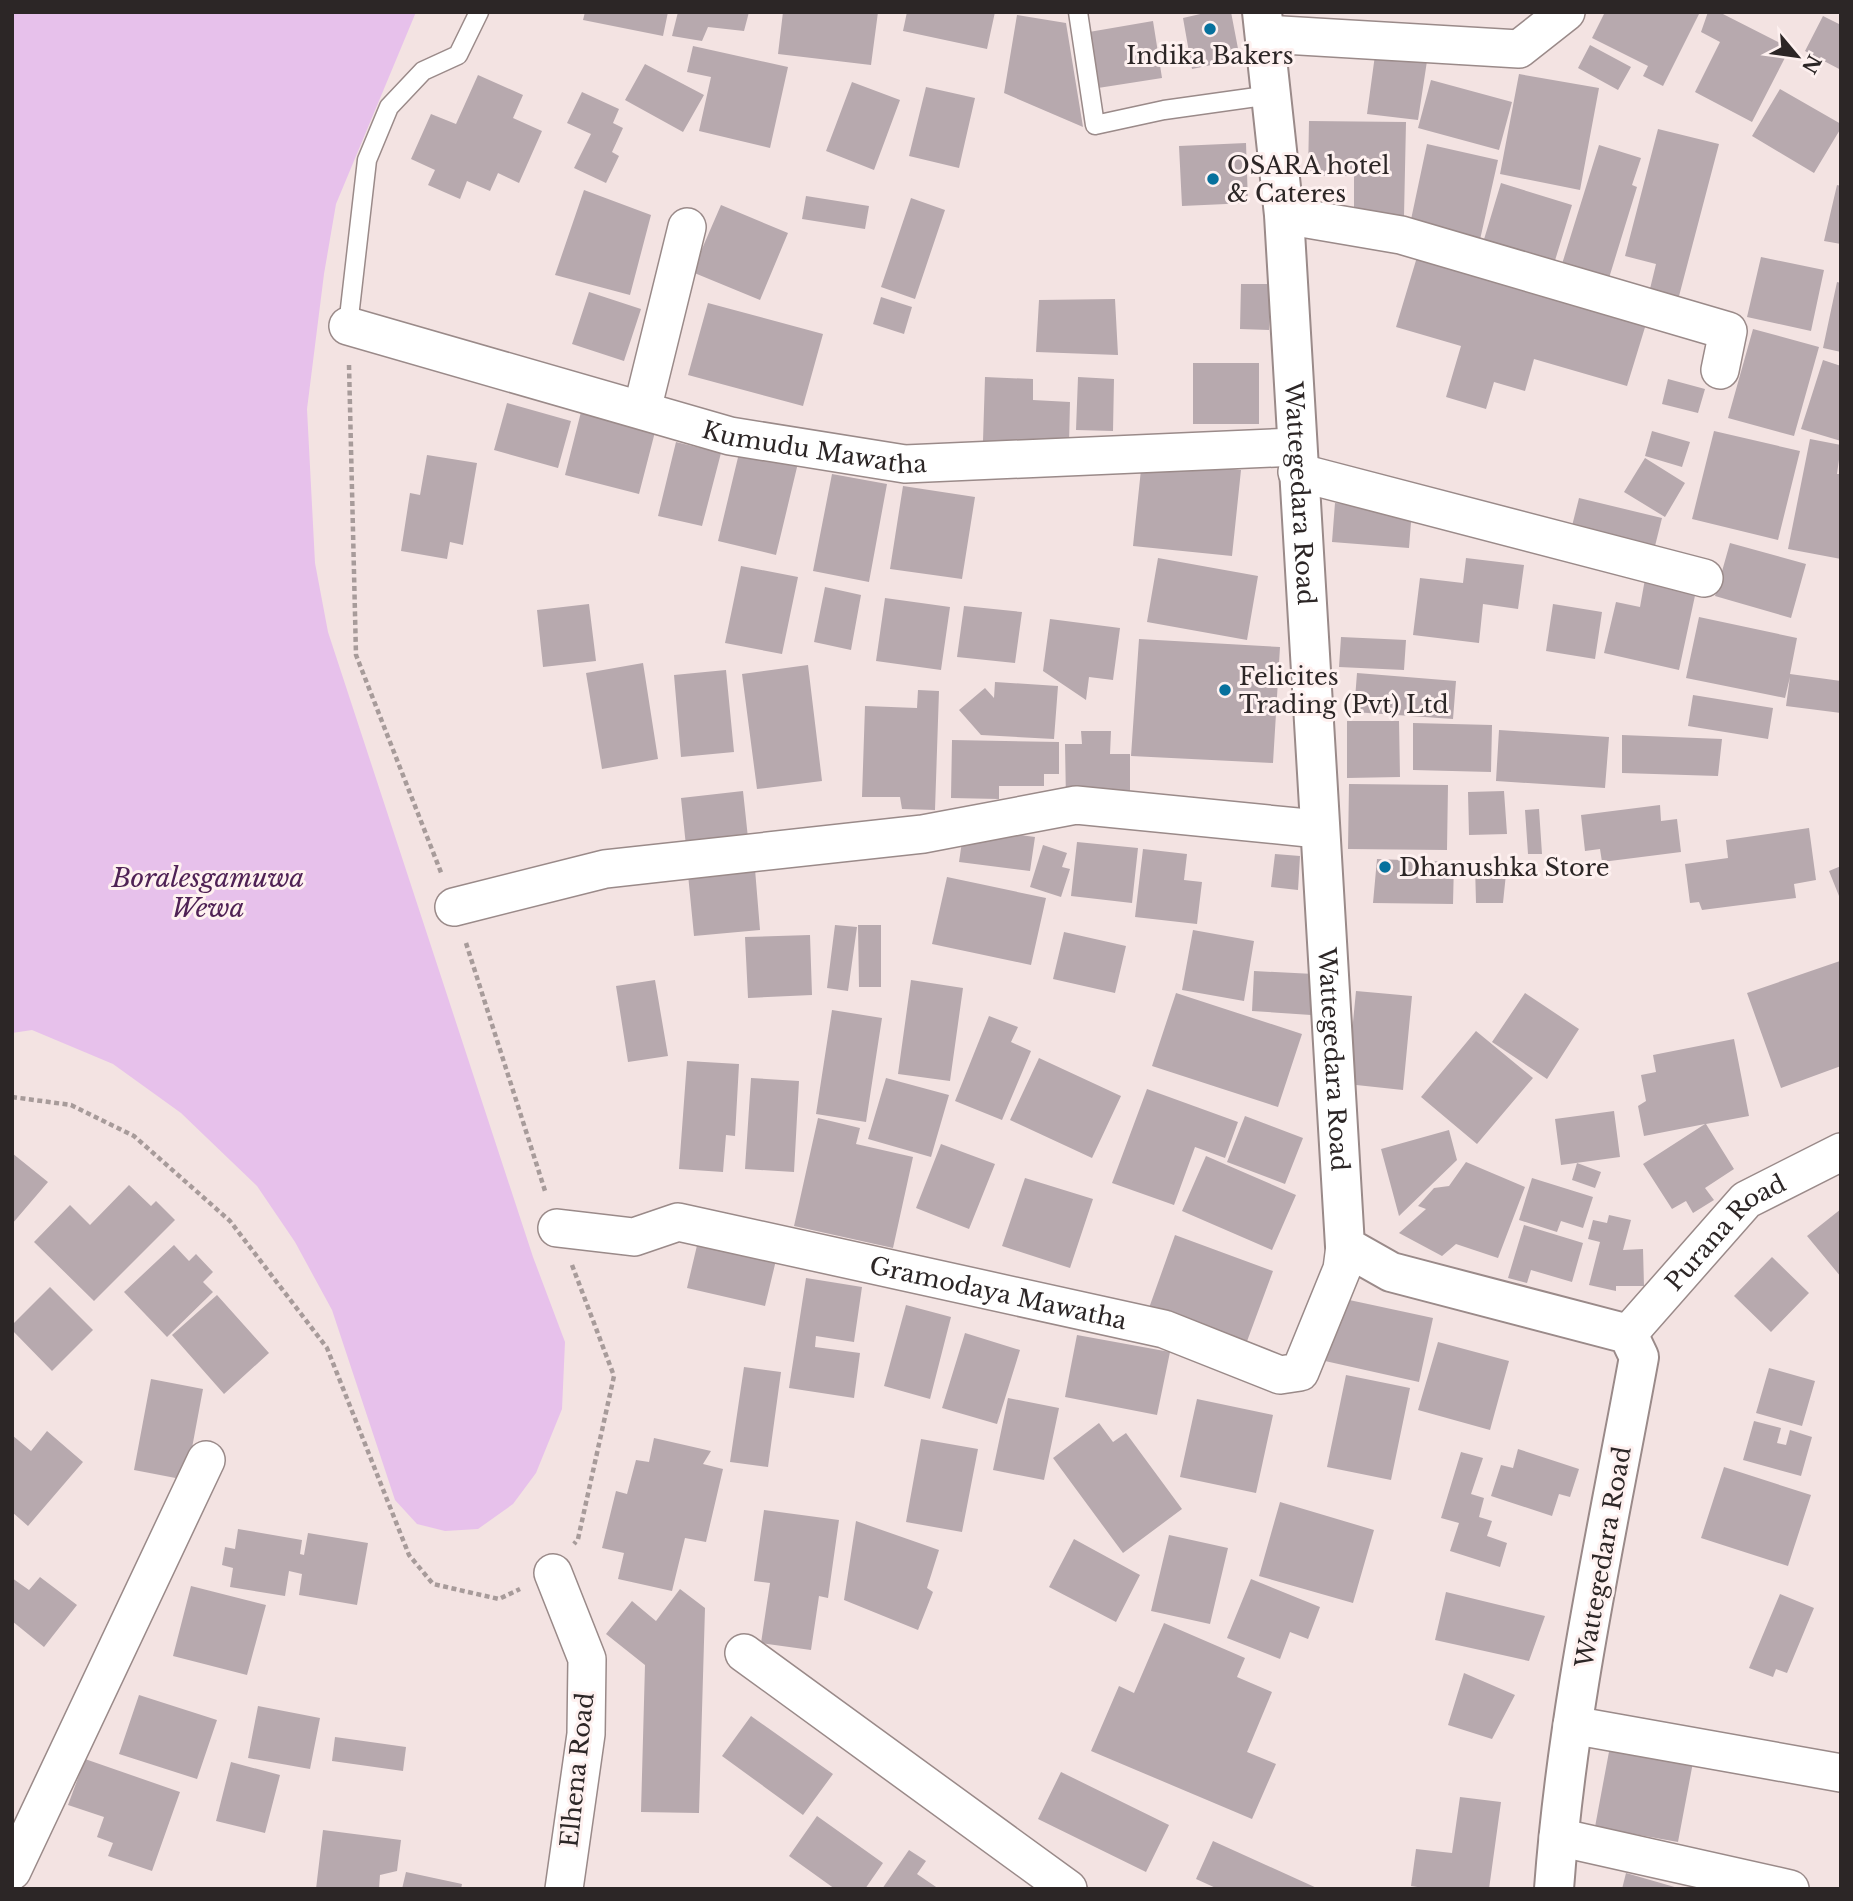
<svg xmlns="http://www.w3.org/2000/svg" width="1853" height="1901" viewBox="0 0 1853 1901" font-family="'Libre Baskerville',serif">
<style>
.water{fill:#e7c1eb}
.building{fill:#b7a9ae}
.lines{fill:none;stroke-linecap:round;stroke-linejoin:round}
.service-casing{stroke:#9a8a89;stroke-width:21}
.minor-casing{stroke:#9a8a89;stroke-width:40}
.tertiary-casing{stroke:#9a8a89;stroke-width:42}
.path{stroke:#a79b9a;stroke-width:4.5;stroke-dasharray:5 3.5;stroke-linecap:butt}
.service{stroke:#fff;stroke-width:18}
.minor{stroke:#fff;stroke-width:37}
.tertiary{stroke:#fff;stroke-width:38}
.poi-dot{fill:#07719d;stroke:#fef1f0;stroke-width:2.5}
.labels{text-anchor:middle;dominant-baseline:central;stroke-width:6;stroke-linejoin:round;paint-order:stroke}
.poi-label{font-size:24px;fill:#2c2626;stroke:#fef1f0;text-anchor:start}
.street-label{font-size:24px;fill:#2c2626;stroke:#fef1f0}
.water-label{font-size:26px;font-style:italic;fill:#4f2255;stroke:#fef1f0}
</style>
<rect width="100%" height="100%" fill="#f3e3e2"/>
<path class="water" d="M12,12H416L336,204L324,274L307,409L315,563L328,632L533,1257L565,1342L562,1409L536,1473L513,1504L478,1529L445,1531L417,1524L395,1500L332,1310L295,1242L257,1186L181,1113L113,1064L32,1030L12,1033Z"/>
<path class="building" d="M585,12H668L663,36L583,20Z
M678,12H749L744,31L708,27L702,41L672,36Z
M783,12H878L871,65L778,54Z
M907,12H995L987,49L903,31Z
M1209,12H1231L1240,59L1192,69L1183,18Z
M1605,12H1700L1663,86L1643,76L1648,66L1592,38Z
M1708,12H1719L1790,48L1752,122L1695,92L1720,42L1701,32Z
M1017,15L1066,23L1083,127L1004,93Z
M1823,16L1841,25V70L1805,51Z
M1153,21L1162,78L1098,88L1089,32Z
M1590,45L1631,67L1618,90L1578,68Z
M693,46L788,67L770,148L699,131L711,77L687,72Z
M1375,55L1427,61L1418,120L1367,114Z
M645,64L704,95L683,132L625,100Z
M1519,74L1599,88L1580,190L1500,174Z
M478,75L523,95L513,118L542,131L519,183L498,173L490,191L467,181L460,199L428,185L435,170L411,159L431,114L456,124Z
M1431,80L1512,102L1499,150L1418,128Z
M852,82L900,100L874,170L826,151Z
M926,87L975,98L959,168L909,156Z
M1780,89L1841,124V128L1814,173L1752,136Z
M582,92L619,109L613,123L623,128L612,152L619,156L606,183L574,168L591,134L567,123Z
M1309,121L1406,122L1404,216L1354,215V176H1308Z
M1658,129L1719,144L1678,300L1649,293L1656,264L1625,256Z
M1246,143L1248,203L1182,206L1179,146Z
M1427,144L1498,160L1479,244L1409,229Z
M1599,145L1641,158L1632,185L1637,187L1609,278L1562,264Z
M1501,183L1572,205L1553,267L1482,246Z
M1837,185L1841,186V244L1824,241Z
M584,190L651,215L630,295L555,275Z
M806,196L869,206L865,229L802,219Z
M911,198L945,210L915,299L881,287Z
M721,205L788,233L760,300L692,272Z
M1417,257L1646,324L1627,386L1534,359L1525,391L1494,382L1486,409L1446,397L1461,346L1396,327Z
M1761,257L1824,270L1811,331L1747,317Z
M1837,282L1841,283V352L1823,348Z
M1241,284H1271L1269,330L1240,329Z
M589,292L641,309L624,361L572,344Z
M881,297L912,307L904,334L873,324Z
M1115,299L1118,355L1036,352L1039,300Z
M708,303L823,334L803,406L688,375Z
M1753,329L1819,347L1794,436L1728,418Z
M1823,360L1841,366V441L1801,429Z
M1193,363H1259V424H1193Z
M985,377L1033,379V400L1070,402L1069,444L983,441Z
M1078,377L1114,379L1113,431L1076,430Z
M1668,379L1705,389L1698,413L1662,404Z
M507,403L571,421L558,468L494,450Z
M582,408L656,428L639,494L565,475Z
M1652,431L1690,442L1682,467L1645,456Z
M1714,431L1800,451L1778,540L1692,519Z
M1810,439L1841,445L1837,474H1841V559L1788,549Z
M676,442L721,453L702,526L658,516Z
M740,449L798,463L776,555L718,541Z
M427,455L477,463L463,545L450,542L447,559L401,551L410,493L420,495Z
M1645,458L1685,483L1665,517L1624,492Z
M1142,460L1241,470L1232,556L1133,546Z
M832,474L887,484L869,582L813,571Z
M903,486L975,497L962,579L890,569Z
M1579,498L1662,518L1653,554L1570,534Z
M1335,503L1412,509L1409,548L1332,542Z
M1730,543L1806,564L1791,618L1715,596Z
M1158,558L1258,576L1247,640L1147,622Z
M1466,558L1524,565L1518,609L1483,604L1479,643L1413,635L1420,578L1463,583Z
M741,566L798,577L782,654L725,643Z
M1645,579L1696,591L1679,670L1604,653L1616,602L1640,607Z
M825,587L861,595L851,650L814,642Z
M885,598L950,607L941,670L876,661Z
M589,604L596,661L543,667L537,610Z
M1553,604L1602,612L1595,659L1546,651Z
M964,606L1022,612L1015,663L957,657Z
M1699,617L1797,638L1790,674L1841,681V713L1786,706L1790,677L1785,698L1686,678Z
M1050,619L1120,628L1113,680L1089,677L1086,700L1043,671Z
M1341,637L1406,640L1404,670L1339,667Z
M1139,639L1280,647L1273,763L1131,756Z
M643,663L658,759L602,769L586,673Z
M808,665L822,781L757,789L742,674Z
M726,670L734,752L681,757L674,675Z
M1357,673L1456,681L1453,719L1354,712Z
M995,682L1058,686L1054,739L981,735L959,710L985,688L994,698Z
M918,690L939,691L935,810L902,809L900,797H862L865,706L917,708Z
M1693,695L1773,708L1768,739L1688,726Z
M1347,721H1399L1400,777L1347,778Z
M1413,723L1492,725L1491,772L1413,770Z
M1499,730L1609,737L1605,788L1496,781Z
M1081,731H1111L1110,754H1130V800L1066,801L1065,744H1082Z
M1622,735L1722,739L1718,776L1622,773Z
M952,740L1059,742V774H1044V786H999V799L951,798Z
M1349,784L1448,785L1447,850L1348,849Z
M743,791L748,838L686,846L681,798Z
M1504,791L1507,834L1469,835L1468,792Z
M1660,805L1661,821L1677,819L1681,852L1602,862L1600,849L1585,851L1581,815Z
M1539,809L1542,854H1528L1525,810Z
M964,828L1035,837L1030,871L959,862Z
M1809,828L1816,880L1794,884L1796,898L1702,910L1699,902L1690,903L1685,864L1728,858L1726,840Z
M1077,842L1138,848L1132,903L1071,896Z
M1043,845L1067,853L1062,867L1070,869L1061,897L1030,887Z
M1143,849L1187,854L1184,880L1202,882L1197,924L1135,917Z
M1275,854L1300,856L1298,890L1271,887Z
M754,857L760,930L694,936L687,864Z
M1377,859L1454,862L1453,904L1373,903Z
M1507,864L1503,903H1476L1475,865Z
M1841,866V901L1829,871Z
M947,877L1046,898L1031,965L932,944Z
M835,925L857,927L848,991L827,988Z
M858,925H881V987H859Z
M1193,930L1254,941L1244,1001L1182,990Z
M1064,932L1126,946L1115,993L1053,979Z
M810,935L812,995L748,998L745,937Z
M1840,961L1841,1066L1781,1088L1747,993Z
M1254,971L1314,974L1311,1015L1252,1011Z
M655,980L668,1056L628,1062L616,986Z
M911,980L963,988L950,1081L898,1074Z
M1356,991L1412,996L1403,1090L1347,1084Z
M1176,993L1302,1034L1278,1107L1152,1066Z
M1525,993L1579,1029L1547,1079L1492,1042Z
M832,1010L882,1018L866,1122L816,1114Z
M989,1016L1018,1027L1011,1042L1031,1051L1002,1120L955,1101Z
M1476,1031L1533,1078L1477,1144L1421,1097Z
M1734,1039L1749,1116L1706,1124L1734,1169L1705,1188L1714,1200L1693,1213L1686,1201L1672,1209L1643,1164L1705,1124L1644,1136L1638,1106L1646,1101L1641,1075L1656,1072L1653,1055Z
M1039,1058L1121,1096L1092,1158L1010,1120Z
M687,1061L739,1064L735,1136L726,1135L723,1172L679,1169Z
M751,1078L799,1081L794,1172L745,1169Z
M886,1078L949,1095L931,1157L868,1139Z
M1147,1089L1238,1122L1225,1158L1195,1147L1174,1205L1112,1183Z
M1614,1111L1620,1157L1561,1165L1555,1119Z
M1245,1116L1303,1138L1285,1184L1227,1162Z
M818,1118L860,1128L856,1144L913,1157L893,1248L794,1226Z
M1449,1130L1457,1160L1399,1216L1381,1149Z
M941,1144L995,1164L969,1229L916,1208Z
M12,1153L48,1182L12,1224Z
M1206,1156L1296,1195L1272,1250L1182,1211Z
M1466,1162L1525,1187L1498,1258L1456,1244L1442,1256L1399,1233L1426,1209L1418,1206L1434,1188L1449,1186Z
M1577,1163L1601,1172L1595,1188L1572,1180Z
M1025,1178L1093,1199L1070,1268L1002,1246Z
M1532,1178L1593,1197L1583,1228L1561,1221L1557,1232L1519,1220Z
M129,1185L151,1206L156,1201L175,1220L94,1301L34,1242L70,1205L90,1225Z
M1841,1209V1277L1807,1236Z
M1609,1215L1631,1220L1623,1250L1643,1249L1644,1286H1616V1291L1589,1285L1600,1242L1588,1239L1593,1220L1607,1223Z
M1524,1225L1583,1243L1572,1282L1531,1270L1527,1283L1508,1278Z
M1175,1235L1273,1271L1246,1344L1149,1308Z
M699,1237L777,1256L765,1306L687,1288Z
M174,1245L189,1261L196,1254L213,1272L203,1282L213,1292L167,1337L124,1292Z
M1772,1257L1809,1293L1771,1332L1734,1296Z
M806,1278L862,1287L854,1342L816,1336L815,1347L860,1353L854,1398L789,1388Z
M50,1287L93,1330L52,1371L12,1330V1325Z
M217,1295L269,1353L224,1394L172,1335Z
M1340,1298L1433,1318L1419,1382L1325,1361Z
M906,1305L951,1317L930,1399L884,1386Z
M965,1333L1020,1350L997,1424L942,1408Z
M1077,1335L1170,1352L1157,1415L1065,1397Z
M1438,1342L1509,1361L1490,1430L1418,1410Z
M744,1367L781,1372L768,1467L730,1462Z
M1769,1368L1815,1381L1802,1426L1756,1413Z
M1346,1375L1410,1388L1391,1480L1327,1467Z
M151,1379L203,1389L186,1480L134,1470Z
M1008,1398L1059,1408L1044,1480L993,1470Z
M1197,1399L1273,1415L1256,1493L1180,1477Z
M1754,1421L1781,1428L1777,1443L1786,1445L1790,1430L1812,1437L1801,1476L1743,1460Z
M1099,1423L1113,1442L1126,1433L1182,1509L1123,1553L1053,1458Z
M47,1431L83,1462L28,1526L12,1512V1435L31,1451Z
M654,1438L711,1451L703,1464L723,1469L706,1542L685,1538L672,1591L618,1579L624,1553L602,1548L616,1491L627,1494L636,1460L649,1462Z
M921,1439L978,1449L962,1532L906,1522Z
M1518,1449L1579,1469L1570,1497L1559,1494L1552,1516L1491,1496L1501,1465L1513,1468Z
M1461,1452L1483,1458L1471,1494L1484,1498L1479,1517L1492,1521L1487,1536L1507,1543L1500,1567L1450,1551L1459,1523L1441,1518Z
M1724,1467L1811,1495L1788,1566L1701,1538Z
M1280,1502L1374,1530L1353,1603L1259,1576Z
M764,1510L839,1520L828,1598L819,1596L811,1650L761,1643L770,1583L754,1581Z
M856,1521L939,1550L927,1588L933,1592L918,1630L844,1600Z
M238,1529L302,1540L300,1554L304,1555L308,1533L368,1543L357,1605L299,1595L302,1574L289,1571L285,1596L230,1587L233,1568L222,1565L225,1547L235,1549Z
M1169,1535L1228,1548L1210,1624L1151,1611Z
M1074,1539L1140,1575L1116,1622L1049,1587Z
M40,1577L77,1605L44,1647L12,1621V1578L29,1590Z
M1251,1579L1320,1607L1308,1639L1290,1632L1280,1659L1227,1638Z
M191,1586L266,1605L247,1675L173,1656Z
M680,1589L705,1608L699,1813L641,1812L645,1665L606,1634L632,1601L656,1621Z
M1446,1592L1545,1616L1529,1661L1435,1640Z
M1780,1594L1814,1608L1787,1673L1776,1669L1773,1677L1749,1668Z
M1164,1623L1245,1658L1237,1677L1272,1692L1247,1752L1276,1764L1252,1819L1091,1751L1119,1686L1134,1693Z
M1464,1673L1515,1695L1492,1739L1448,1725Z
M139,1695L217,1720L197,1779L119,1754Z
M258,1706L320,1718L310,1769L248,1758Z
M751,1716L833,1774L803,1815L722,1756Z
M335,1737L406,1747L403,1771L332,1761Z
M1611,1741L1694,1757L1678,1842L1595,1827Z
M85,1759L180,1792L152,1871L108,1856L113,1843L97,1837L104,1817L68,1805Z
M231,1762L280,1775L265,1833L216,1821Z
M1061,1772L1169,1825L1146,1872L1038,1819Z
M1460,1797L1501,1802L1489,1889H1431L1411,1886L1416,1849L1452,1853Z
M817,1816L883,1863L865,1889H835L789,1856Z
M323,1830L401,1840L397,1871L380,1875L379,1889H316Z
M1213,1841L1319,1889H1218L1196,1879Z
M909,1850L926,1861L917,1874L939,1889H882Z
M406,1872L462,1884L461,1889H402Z
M1626,1873L1678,1888V1889H1622Z"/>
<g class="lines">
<g class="service-casing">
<path id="service" d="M1078,12L1095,125L1164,110L1271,95
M348,326L367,160L389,107L423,71L458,55L479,12"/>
</g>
<g class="minor-casing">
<g id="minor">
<path d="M1265,34L1519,49L1566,12"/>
<path d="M1284,215L1401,235L1728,331L1720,370"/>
<path id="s1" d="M348,326L730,436L905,464L1296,447"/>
<path d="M642,410L687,227"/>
<path d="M1297,472L1704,578"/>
<path d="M454,907L605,869L923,834L1076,805L1318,829"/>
<path id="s2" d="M557,1228L634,1237L678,1222L1164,1329L1280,1375L1300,1372L1342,1269L1345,1246"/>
<path id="s3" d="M1628,1334L1746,1200L1841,1152"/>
<path d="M553,1573L587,1659L586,1734L564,1889"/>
<path d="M744,1653L1068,1889"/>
<path d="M1572,1725L1841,1773"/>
<path d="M1558,1837L1790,1889"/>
<path d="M12,1871L206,1460"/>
</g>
</g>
<g class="tertiary-casing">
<g id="tertiary">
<path id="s4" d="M1262,12L1284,215L1345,1246L1391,1272L1628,1334L1639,1357C1607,1533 1567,1710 1554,1889"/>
</g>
</g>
<path class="path" d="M349,365L356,655L442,875
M466,943L546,1194
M12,1097L71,1105L134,1136L230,1221L327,1348L409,1555L433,1584L499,1599L520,1589
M572,1265L614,1376L578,1539L574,1544"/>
<use href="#service" class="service"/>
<use href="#minor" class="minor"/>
<use href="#tertiary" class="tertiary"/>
</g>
<g class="poi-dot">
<circle cx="1210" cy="29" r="7"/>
<circle cx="1213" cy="179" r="7"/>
<circle cx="1225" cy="690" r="7"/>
<circle cx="1385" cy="867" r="7"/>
</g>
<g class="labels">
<g class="poi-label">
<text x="1210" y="55" text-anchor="middle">Indika Bakers</text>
<text x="1227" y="165">OSARA hotel<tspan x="1227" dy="28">&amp; Cateres</tspan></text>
<text x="1239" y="676">Felicites<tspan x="1239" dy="28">Trading (Pvt) Ltd</tspan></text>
<text x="1399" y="867">Dhanushka Store</text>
</g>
<g class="street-label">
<text stroke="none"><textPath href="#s1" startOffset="483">Kumudu Mawatha</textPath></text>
<text stroke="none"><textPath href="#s4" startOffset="483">Wattegedara Road</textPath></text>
<text stroke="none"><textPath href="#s4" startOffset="1050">Wattegedara Road</textPath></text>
<text stroke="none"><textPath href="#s3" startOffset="142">Purana Road</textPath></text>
<text stroke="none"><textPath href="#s2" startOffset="452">Gramodaya Mawatha</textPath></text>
<text transform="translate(1603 1557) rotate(-80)">Wattegedara Road</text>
<text transform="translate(577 1770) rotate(-84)">Elhena Road</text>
</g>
<g class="water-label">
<text x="208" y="878">Boralesgamuwa<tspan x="208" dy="30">Wewa</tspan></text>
</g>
</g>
<rect width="1853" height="1901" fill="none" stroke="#2c2626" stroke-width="28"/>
<g transform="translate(1797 56) rotate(119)" stroke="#fef1f0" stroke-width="5" paint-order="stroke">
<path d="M0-5L12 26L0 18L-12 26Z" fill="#2c2626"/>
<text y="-10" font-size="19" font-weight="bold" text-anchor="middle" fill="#2c2626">N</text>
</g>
</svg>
